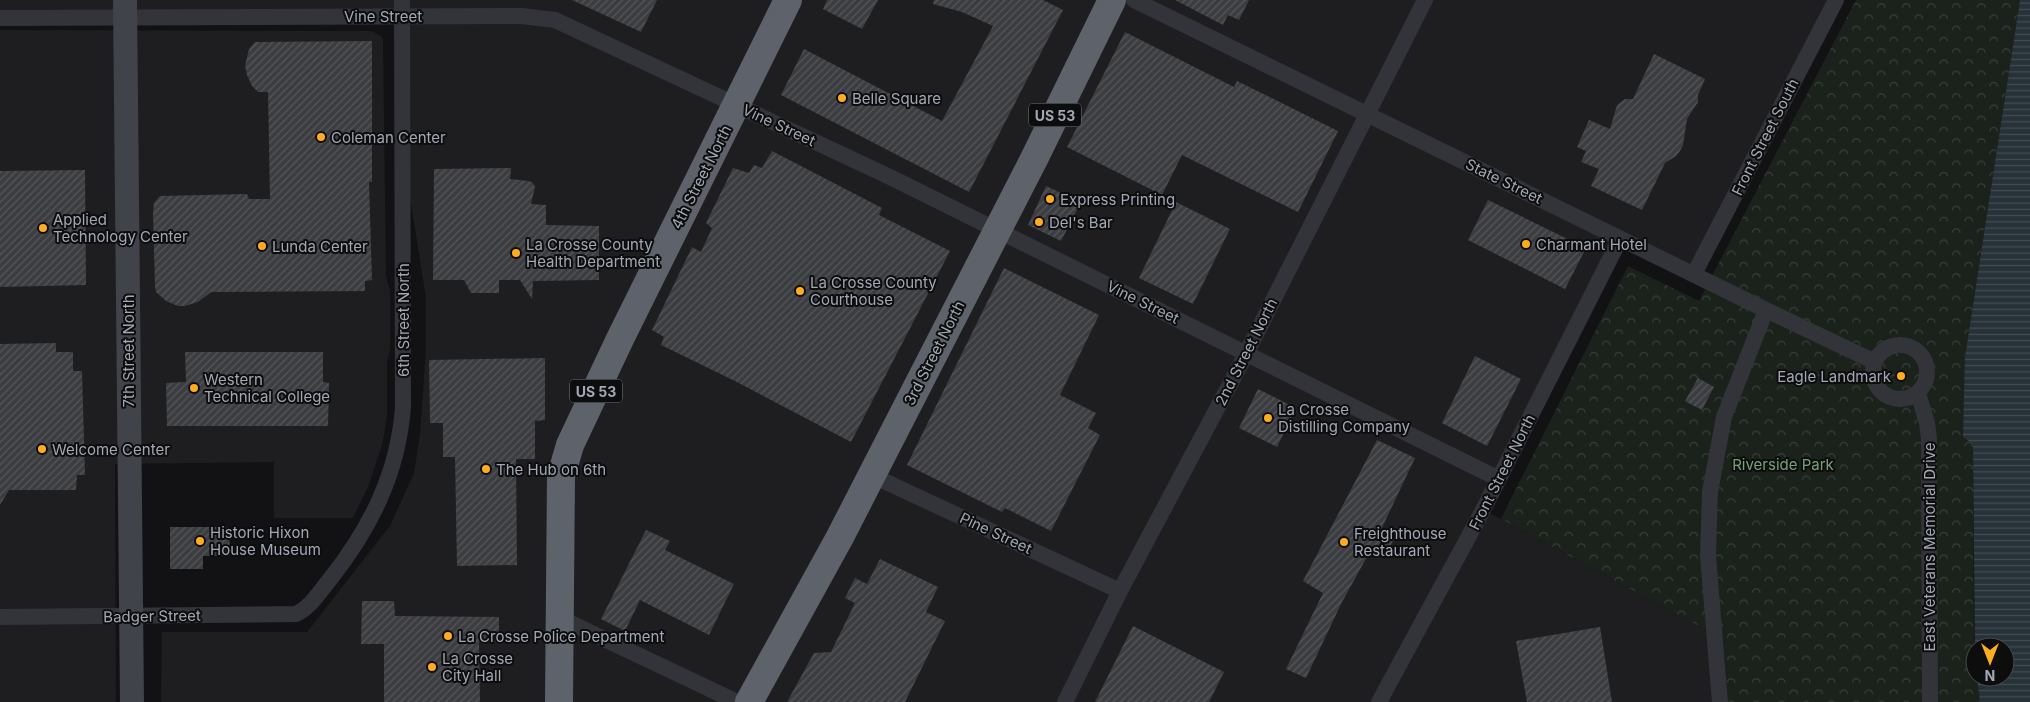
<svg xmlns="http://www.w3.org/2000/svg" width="2030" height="702" viewBox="0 0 2030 702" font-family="Inter,sans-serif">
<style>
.built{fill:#1e1e21}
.park{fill:url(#park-crowns)}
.water{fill:url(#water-rules)}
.building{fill:url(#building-hatch)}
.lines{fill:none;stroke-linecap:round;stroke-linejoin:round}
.street{stroke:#323439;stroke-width:16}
.secondary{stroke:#404349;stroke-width:24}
.highway{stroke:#5e626a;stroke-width:28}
.poi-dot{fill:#ffad1f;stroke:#0d0d0e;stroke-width:2}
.labels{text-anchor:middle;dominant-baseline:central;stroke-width:4;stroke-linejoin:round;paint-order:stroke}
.shield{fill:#0d0d0e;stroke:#757a83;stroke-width:1}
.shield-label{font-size:14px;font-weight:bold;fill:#a2a8b5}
.street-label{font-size:15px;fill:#a2a8b5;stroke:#0d0d0e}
.poi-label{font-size:15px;fill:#a2a8b5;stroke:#0d0d0e;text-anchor:start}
.park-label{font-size:15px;fill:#77a279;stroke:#0d0d0e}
</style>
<defs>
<pattern id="park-crowns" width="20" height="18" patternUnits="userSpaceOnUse" patternTransform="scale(1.25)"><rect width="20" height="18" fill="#1a221b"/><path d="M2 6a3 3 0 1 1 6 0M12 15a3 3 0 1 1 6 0" fill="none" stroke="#383f3a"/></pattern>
<pattern id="water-rules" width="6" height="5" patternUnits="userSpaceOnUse" patternTransform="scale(1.25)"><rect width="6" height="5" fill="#273138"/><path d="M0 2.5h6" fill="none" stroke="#434c53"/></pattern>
<pattern id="building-hatch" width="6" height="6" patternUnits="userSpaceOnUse" patternTransform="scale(1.25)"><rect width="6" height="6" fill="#3c3d41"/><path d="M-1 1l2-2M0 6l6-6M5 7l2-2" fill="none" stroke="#55565a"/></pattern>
</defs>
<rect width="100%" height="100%" fill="#121214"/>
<path class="built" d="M0,0H1836L1694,274L1621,239L1484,510L1723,639L1720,702H161L162,632H307L382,536L390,526L414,473L420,434L426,349V298L402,147V17L0,18Z
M0,30L372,31L382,37L383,41L386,276L390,291V349L387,362V414L385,429L382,445L368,487L353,518H274V462L115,464L116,702H0Z"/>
<path class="park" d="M1856,0H2020L1965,357L1973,444L1974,647L1975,677H1977L1980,702H1728L1723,639L1501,519L1628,266L1699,301Z"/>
<path class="water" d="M2020,0H2030V702H1980L1977,677H2005V647H1975V658L1973,444L1963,437L1965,357Z"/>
<path class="building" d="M572,0H657L641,32Z
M827,0H878L862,29L823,9Z
M934,0H1043L1063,10L969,192L781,95L804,49L942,121L993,26L962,12L933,4Z
M1175,0H1249L1239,20L1228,15L1223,25Z
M1125,32L1234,87L1237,81L1338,131L1298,212L1182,155L1162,195L1067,147Z
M372,41V182H369L372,280L365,281V291L211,292L198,302L185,306H178L166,301L156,292L155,286L153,213L154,203L160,196L247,194L249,199H270L268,92H258L252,86L247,75L245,66L249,49L255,42Z
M1654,54L1705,79L1698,95V102L1687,119L1683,145L1680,151L1676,156L1665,163L1642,210L1591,186L1599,169L1581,162L1586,151L1577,147L1589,120L1610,129L1617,105L1625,99H1633Z
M772,151L882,208L879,215L950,251L851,442L735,381L661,345L664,337L652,330L692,247L701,252L712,228L706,223L733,168L749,173L754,165L762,168Z
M511,168L510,179L529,181L533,183L535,187L531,204L546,205V225L599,226V280L533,281L532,299L520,280H499V293H471L464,280H433L434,169Z
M85,170L86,285L0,287V171Z
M1046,186L1081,202L1061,241L1028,225Z
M1488,200L1586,248L1565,289L1468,240Z
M1176,202L1230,229L1193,304L1139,278Z
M1004,268L1099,315L1060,395L1096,413L1088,428L1100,435L1051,531L1005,508L1002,512L907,465Z
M56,343V352H73V371H82L85,475H77L76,490H9L0,505V344Z
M185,352H323V382L329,383L328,426H167L166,383L186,382Z
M1475,356L1521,379L1487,446L1442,423Z
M545,358V420L535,421V459H516L517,565L457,566L455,457H443V423H430L429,360Z
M1698,378L1714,387L1702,410L1685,401Z
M1258,389L1296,408L1277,447L1239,428Z
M1377,440L1415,458L1379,534L1394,539L1387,552L1373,546L1342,602L1306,678L1286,669L1323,593L1303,581Z
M170,527H229L230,556H203V569H170Z
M646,530L670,541L665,550L734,584L709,635L640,600L625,631L601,619Z
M880,559L938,587L926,612L945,621L905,702H787L814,653L831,652L855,603L845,598L855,578L867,584Z
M362,601H394L395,616L499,617V642H479L480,702H384V644H361Z
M1133,626L1224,672L1209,702H1095Z
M1600,627L1612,702H1527L1516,641Z"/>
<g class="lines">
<path class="street" d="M1134,0L1766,310L1875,362
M0,18L521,16L555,20L890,177L1499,479
M1694,274L1836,0
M1873 372a27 27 0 1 1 54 0a27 27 0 1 1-54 0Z
M1918,393L1927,423L1929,439L1930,702
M871,475L1120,591
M0,617L296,614C311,607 320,591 331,578C371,527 398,473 403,407L402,0
M560,618L737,702
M1065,702L1120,591L1246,354L1425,0
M1379,702L1483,510L1620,239
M1720,702L1708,556L1710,492L1724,417L1766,310"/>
<path class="secondary" d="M125,0L132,702"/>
<path class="highway" d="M559,702L561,476L570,445L620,339L788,0
M749,702L840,537L1035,157L1112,0"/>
</g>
<g class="poi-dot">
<circle cx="842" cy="98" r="5"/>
<circle cx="321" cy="137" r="5"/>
<circle cx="1050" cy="199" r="5"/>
<circle cx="1039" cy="222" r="5"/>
<circle cx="43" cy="228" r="5"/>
<circle cx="1526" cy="244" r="5"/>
<circle cx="262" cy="246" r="5"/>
<circle cx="516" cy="253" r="5"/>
<circle cx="800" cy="291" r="5"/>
<circle cx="1901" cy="376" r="5"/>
<circle cx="194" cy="388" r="5"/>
<circle cx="1268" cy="418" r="5"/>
<circle cx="42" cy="449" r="5"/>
<circle cx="486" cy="469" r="5"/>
<circle cx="200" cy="541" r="5"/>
<circle cx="1344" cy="542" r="5"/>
<circle cx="448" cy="636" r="5"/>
<circle cx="432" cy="667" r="5"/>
</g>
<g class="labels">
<g class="shield">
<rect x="1029" y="103.5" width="52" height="23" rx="4"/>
<rect x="570" y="379.5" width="52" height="23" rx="4"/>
</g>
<g class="shield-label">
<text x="1055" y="115">US 53</text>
<text x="596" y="391">US 53</text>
</g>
<g class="street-label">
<text x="383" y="16">Vine Street</text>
<text transform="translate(779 125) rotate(25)">Vine Street</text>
<text transform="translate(1765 137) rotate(-63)">Front Street South</text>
<text transform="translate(701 177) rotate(-63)">4th Street North</text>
<text transform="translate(1504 181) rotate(26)">State Street</text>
<text transform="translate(1143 302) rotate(26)">Vine Street</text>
<text transform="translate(403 320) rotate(-90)">6th Street North</text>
<text transform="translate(128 351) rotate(-90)">7th Street North</text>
<text transform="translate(1246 352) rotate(-63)">2nd Street North</text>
<text transform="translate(934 353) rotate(-63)">3rd Street North</text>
<text transform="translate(1502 472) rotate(-63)">Front Street North</text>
<text transform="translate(996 533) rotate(25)">Pine Street</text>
<text transform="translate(1929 547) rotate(-90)">East Veterans Memorial Drive</text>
<text transform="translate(152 616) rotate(-1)">Badger Street</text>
</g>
<g class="poi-label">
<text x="852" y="98">Belle Square</text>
<text x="331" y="137">Coleman Center</text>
<text x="1060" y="199">Express Printing</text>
<text x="53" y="219">Applied<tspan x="53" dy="17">Technology Center</tspan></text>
<text x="1049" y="222">Del's Bar</text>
<text x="526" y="244">La Crosse County<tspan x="526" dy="17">Health Department</tspan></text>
<text x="1536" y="244">Charmant Hotel</text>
<text x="272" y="246">Lunda Center</text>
<text x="810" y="282">La Crosse County<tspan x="810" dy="17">Courthouse</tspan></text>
<text x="1891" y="376" text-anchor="end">Eagle Landmark</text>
<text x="204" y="379">Western<tspan x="204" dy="17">Technical College</tspan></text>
<text x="1278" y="409">La Crosse<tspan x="1278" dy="17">Distilling Company</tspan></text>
<text x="52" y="449">Welcome Center</text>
<text x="496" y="469">The Hub on 6th</text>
<text x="210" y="532">Historic Hixon<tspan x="210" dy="17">House Museum</tspan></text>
<text x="1354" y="533">Freighthouse<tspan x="1354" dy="17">Restaurant</tspan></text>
<text x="458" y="636">La Crosse Police Department</text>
<text x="442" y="658">La Crosse<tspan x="442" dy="17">City Hall</tspan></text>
</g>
<g class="park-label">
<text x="1783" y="464">Riverside Park</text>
</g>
</g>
<g transform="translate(1990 662) rotate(180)"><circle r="24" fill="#0d0d0e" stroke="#494b51"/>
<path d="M0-4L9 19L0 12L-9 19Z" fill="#ffad1f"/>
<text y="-8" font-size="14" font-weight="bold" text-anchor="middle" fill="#a2a8b5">N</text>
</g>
</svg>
